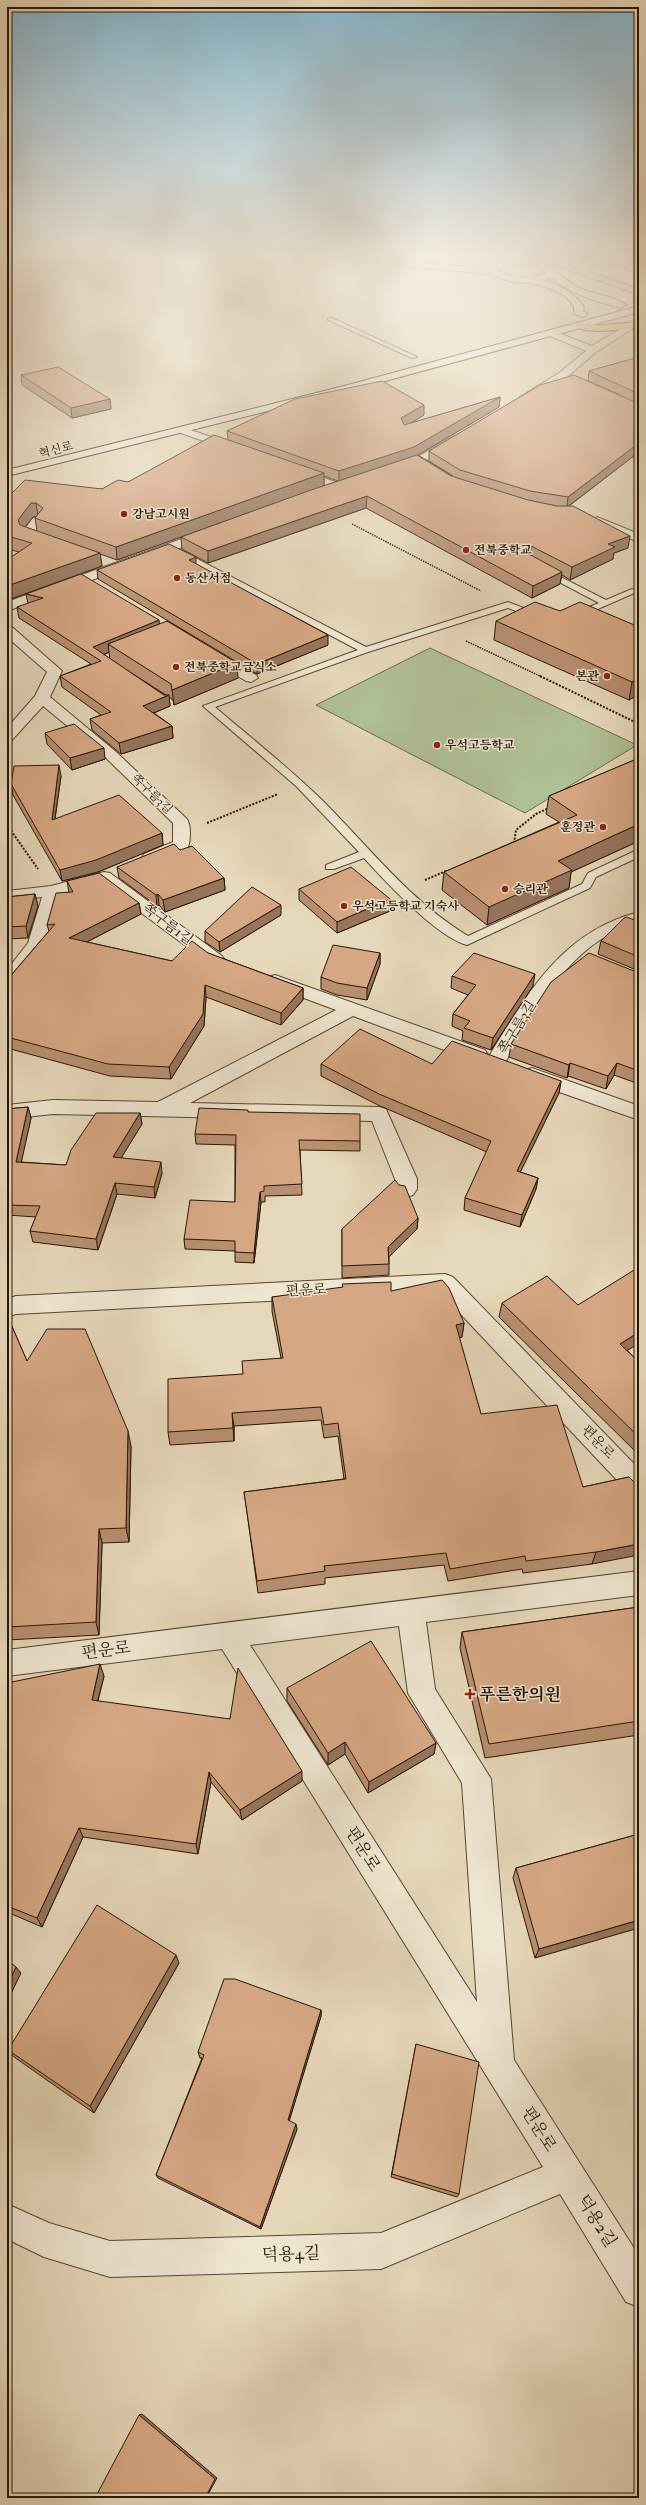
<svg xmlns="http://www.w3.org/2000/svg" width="646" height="2505" viewBox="0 0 646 2505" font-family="'IM FELL Double Pica','Noto Serif KR',serif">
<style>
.green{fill:#afc094;stroke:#6b6c4c}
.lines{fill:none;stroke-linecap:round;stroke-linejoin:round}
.lane-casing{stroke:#574732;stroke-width:2}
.street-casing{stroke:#574732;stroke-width:2}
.secondary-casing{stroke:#271704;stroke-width:2}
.primary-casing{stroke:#271704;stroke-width:2}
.path-far1{stroke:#271704;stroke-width:1.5;stroke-dasharray:1.5 1;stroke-linecap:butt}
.path{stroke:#271704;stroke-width:2;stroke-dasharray:2 1.5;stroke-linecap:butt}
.lane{fill:#efe6d2;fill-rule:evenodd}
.street{fill:#efe6d2;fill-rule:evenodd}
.secondary{fill:#efe6d2;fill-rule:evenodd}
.primary{fill:#e3bc7d;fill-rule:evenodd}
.wall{fill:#b89071;stroke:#271704;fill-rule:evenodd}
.shaded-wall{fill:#96755c;stroke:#271704}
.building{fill:#d6a783;stroke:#271704}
.poi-dot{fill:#8f2418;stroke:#efe6d2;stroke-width:1.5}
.labels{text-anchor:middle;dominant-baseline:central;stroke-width:3;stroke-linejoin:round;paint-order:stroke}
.far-street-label{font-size:12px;fill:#271704;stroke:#efe6d2}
.far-poi-label{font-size:12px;font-weight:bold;fill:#271704;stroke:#efe6d2;text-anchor:start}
.street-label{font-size:14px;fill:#271704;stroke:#efe6d2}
.near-street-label{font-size:17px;fill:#271704;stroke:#efe6d2}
.near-poi-label{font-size:17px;font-weight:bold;fill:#271704;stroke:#efe6d2;text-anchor:start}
</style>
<rect width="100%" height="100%" fill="#e6d8ba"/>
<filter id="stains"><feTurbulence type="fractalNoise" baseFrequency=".005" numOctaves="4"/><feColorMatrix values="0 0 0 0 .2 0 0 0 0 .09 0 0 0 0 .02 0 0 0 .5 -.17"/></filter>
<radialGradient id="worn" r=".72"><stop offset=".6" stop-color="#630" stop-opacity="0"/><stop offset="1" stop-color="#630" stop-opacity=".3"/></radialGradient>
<path class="green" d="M430,648L637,745L525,813L316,705Z"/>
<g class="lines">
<g class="lane-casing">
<path id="lane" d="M328,318H332L417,357L412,358L328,320Z
M180,550L366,647L508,602L539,614V618L536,619L508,608L368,652L215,707C251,738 288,767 322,800C370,848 409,900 468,936L582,884L588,873L635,851L639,850V857L596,877L590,888L467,945C437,937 385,881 364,858L334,869H326V865L359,852L296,786L203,706L358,650L177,554L176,552Z
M545,569L606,600L632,589L639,591L575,619L572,618V614L599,603L542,573L541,571Z"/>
</g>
<g class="street-casing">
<path id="street" d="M347,258H378L488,269C503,253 537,258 553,268L554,274C540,289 507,283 491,274L351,261ZM522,265L538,266L546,273C531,279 510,280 497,270L503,266Z
M632,322L635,323V327L596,352L567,377L529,399L525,400L520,397L559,373L586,351L550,336V332H556L592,346Z
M182,427L240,447L242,449L240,451H232L178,432L177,430Z
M454,436L460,439L458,441L422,463L394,472L388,469L414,459Z
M7,465L16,470V474H7Z
M296,468L344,485L346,487L340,491L336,489L292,473L290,471Z
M37,517L43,521L35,532L54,541L52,544H44L21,534L33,518Z
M597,517L639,534V542L593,524L591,521Z
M209,529L215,533L213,536L7,611V602Z
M7,626L12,627L62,671L50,697L115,751L187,819C191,825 191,842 187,849L156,862H144L142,858L144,854L173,842V823L105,757L43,706L12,740L7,742V728L35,696L47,672L7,637Z
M211,651L256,675L258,678L251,682L246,681L206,658L204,655L206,652Z
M104,872L110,873L222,956L225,960L222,964H210L101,883L60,894L46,944L13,986L7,988V970L28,943L42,897L7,901V891L51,886Z
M639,912V923C629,926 619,929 610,934C560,961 531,1019 503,1066L496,1068L489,1066L486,1061C526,996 560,932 639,912Z
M275,975L485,1050L488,1055L485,1060L478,1062L471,1060L353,1016L190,1103L379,1107L386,1109L417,1179V1189L413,1195L406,1197L399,1195L395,1189V1179L372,1121L53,1114L7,1119V1105L53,1100L158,1102L336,1010L269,985L266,981L269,977Z
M532,1068L639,1106V1120L525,1080L522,1075L525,1070Z
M445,1274L453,1277L639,1469V1497L630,1494L440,1292L16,1314L7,1317V1299L16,1296Z
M639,1571V1595L426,1622L435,1689L491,1779L514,2060L639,2256V2307L626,2302L560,2194L381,2269L110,2277L44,2257L7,2239V2204L49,2223L110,2241L381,2233L543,2167L222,1649L7,1676V1650ZM399,1626L408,1693L462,1783L477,2002L250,1645Z"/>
</g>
<g class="secondary-casing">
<path id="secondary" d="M547,270C556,268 570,284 579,288C590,293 619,298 626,305L621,308C594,301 568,293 547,274Z
M527,277C550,282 570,287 584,307L583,311L588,314L583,317L575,314C573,311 575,308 573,305C563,289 541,286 524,282L523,280Z
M639,306V312L356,389L7,476V470L348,385Z"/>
</g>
<g class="primary-casing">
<path id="primary" d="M508,258H516L518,262L511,264Z
M535,258H548L639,289V295Z
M598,258H611L639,267V273Z
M639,322V328C626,329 584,335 575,326L580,323L600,325Z"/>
</g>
<path class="path-far1" d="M352,524L481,591
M466,641L542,677"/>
<path class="path" d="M540,676L639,724
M207,823L278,794
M7,825L38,869
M514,843L516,830L536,814L549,808
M425,880L446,871"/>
<use href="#lane" class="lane"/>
<use href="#street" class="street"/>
<use href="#secondary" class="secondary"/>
<use href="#primary" class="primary"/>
</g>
<path class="wall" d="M639,357V452L569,506L628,548L614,553L613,559L570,580L562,575L560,584L532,598L366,508L208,563L182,549L181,537L117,560L100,554L102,566L8,600H7V560L19,552L7,549V498L102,489L128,482L228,440L227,431L424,415L411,423L500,397L499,407L418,455L453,476L429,461V451L620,395L588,381L589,371ZM324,476L338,481L324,486ZM37,516L35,518L37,531L25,527L33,517Z
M21,375L110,399L111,409L72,418L22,385Z
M97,570L328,645L257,674L98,579Z
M26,594L159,624L238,678L174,705L173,700L169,697L170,706L154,713L172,726L173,738L121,754L92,730L90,719L101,715L62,687L60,676L91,664L19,618L17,607L28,604ZM109,652L110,659L104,655ZM128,671L166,695H164Z
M560,611L639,627V694L629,700L494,640L496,621Z
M45,733L105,759L72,770L47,744Z
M639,758V841L571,872L569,888L487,925L442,890L444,872L559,822L546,814L549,796Z
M61,776L55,819L162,833L163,845L98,872L62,881L13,795L11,784Z
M180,850L224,878L225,890L165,912L159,905L157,906L119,878L117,867Z
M67,881L139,903L141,914L87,942L172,961L208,953L303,988V1000L281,1025L206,997L204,1026L171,1079L110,1076L7,1048V980L49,931L47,925L69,893Z
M299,889L390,899V911L337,933L299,900Z
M35,894L38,906L28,938L7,939V897Z
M281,915L220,952L205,942V931Z
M639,922V971L598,954L601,941Z
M380,953V964L367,1000L337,995L321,989V977Z
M639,973V1084L614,1075L606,1089L568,1076L567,1078L509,1057L511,1044Z
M452,976L533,986L491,1050L462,1040L463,1031L452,1026L453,1014L468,995L451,988Z
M321,1064L561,1081L559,1093L520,1172L538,1178L536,1189L520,1227L464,1210L465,1198L487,1152L378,1105L321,1076Z
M28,1107L31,1118L21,1162L66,1165L140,1113L142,1124L121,1158L162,1173L155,1198L117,1194L98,1250L33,1242L30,1231L36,1217L7,1215V1109Z
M248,1112L360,1141V1151L300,1150L302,1195L265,1196V1202H261L254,1263L235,1262V1251L185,1249L184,1239L235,1202V1145L196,1144L195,1134Z
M418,1218L417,1229L389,1257V1275L342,1278V1229Z
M391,1291L464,1323L462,1337L459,1338L481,1414L583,1487L629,1477L592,1564L523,1573L522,1569L448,1581L444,1565L325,1578V1584L258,1593L246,1505L244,1492L344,1479L338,1436L324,1438L321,1420L234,1426V1441L170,1445L168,1432L243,1374L281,1358L272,1311V1297Z
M502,1303L627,1350L639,1362V1455L499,1317Z
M7,1315L27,1361L131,1446L129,1542L102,1543L99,1635L7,1640Z
M639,1607V1735L485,1758L460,1648L462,1632Z
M104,1676L98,1701L302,1781L242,1820L211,1782L198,1854L83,1837L42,1927L7,1912V1683Z
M287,1688L436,1743L434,1754L368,1793L345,1754L328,1765L287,1701Z
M639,1834L535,1958L513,1878L516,1868Z
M179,1963L94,2113L14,2057L8,2050Z
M321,2010V2016L289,2121L297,2129L261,2229L158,2178L156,2175L202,2058H200L198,2052Z
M416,2044L459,2194L457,2197L391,2177Z"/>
<path class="shaded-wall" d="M500,397L499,407L413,458L339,481V471Z
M110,399L111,409L72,418L71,408Z
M424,405V415L401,429V418Z
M639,443V452L567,507L568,497Z
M324,473V486L117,560L116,547Z
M367,496L366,508L208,563V551Z
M31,503H36L38,516L33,517L20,533L18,520Z
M630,536L628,548L614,553L613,559L570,580L572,567L608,544Z
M531,546L530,559L524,561L526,548Z
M100,553L102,566L8,600L7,594V586Z
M196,557V567L189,560Z
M562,572L560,584L532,598L533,586Z
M159,620L160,631L108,644L109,652L96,658L93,647Z
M328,635V645L257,674V664Z
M237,663L238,678L174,705L172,690Z
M639,678V694L629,700L632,682Z
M169,695L170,706L144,717L143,706Z
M172,726L173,738L121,754L119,743Z
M104,748L105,759L72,770L70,758Z
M59,765L61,776L53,832L52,820Z
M639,824V841L571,872L569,888L487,925L489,907L558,861Z
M162,833L163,845L98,872L62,881L60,870Z
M224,878L225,890L165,912L163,900Z
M35,894L38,906L28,938L26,926Z
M158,894L159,905L157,906L156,895Z
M390,899V911L337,933V922Z
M139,903L141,914L71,950L69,938Z
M281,905V915L220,952L219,942Z
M380,953V964L367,1000V988Z
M535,974L533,986L491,1050L493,1038Z
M205,985L206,997L204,1026L171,1079L169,1067Z
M303,988V1000L281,1025V1013Z
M570,1063L568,1076L567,1078L569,1065Z
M617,1063L614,1075L606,1089L608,1076Z
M561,1081L559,1093L515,1183L517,1171Z
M28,1107L31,1118L19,1173L16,1162Z
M140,1113L142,1124L115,1168L113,1157Z
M161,1162L162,1173L155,1198L154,1187Z
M538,1178L536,1189L520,1227L522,1215Z
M115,1183L117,1194L98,1250L96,1239Z
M260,1192L261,1202L254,1263V1253Z
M418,1218L417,1229L388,1258V1247Z
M464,1323L462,1337L454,1339L456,1325Z
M639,1332V1343L616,1358L620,1344Z
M232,1413L234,1426V1441L233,1428Z
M128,1431L131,1446L129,1542L126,1528Z
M99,1529L102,1543L99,1635L96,1622Z
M639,1544V1555L592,1564L596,1552Z
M100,1664L104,1676L95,1711L92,1700Z
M345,1742V1754L328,1765V1753Z
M436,1743L434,1754L368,1793L369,1782Z
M302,1771V1781L242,1820L240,1810Z
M209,1772L211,1782L198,1854L196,1844Z
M79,1828L83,1837L42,1927L37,1918Z
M639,1920V1928L535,1958L539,1949Z
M176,1955L179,1963L94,2113L90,2106Z
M16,1967L21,1973L7,2002V1986Z
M321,2010V2016L288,2125V2120Z
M296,2124L297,2129L261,2229L260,2227Z
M142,2414L217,2478L206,2498H205L139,2415Z"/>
<path class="building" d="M639,357V394L589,371Z
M58,367L110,399L71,408L21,375Z
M574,375L639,404V443L568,497L530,491L460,470L429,451L540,385Z
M382,381L424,405L401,418L404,425L500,397L414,447L339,471L227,431L295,399Z
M214,435L324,473L116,547L35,518L43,508L36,503H31L18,520L20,525L100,553L7,586V560L32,543L7,536V498L25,480L102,489L118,480L128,482Z
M417,455L451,476L528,500L557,506H573L630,536L608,544L615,547L572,567L531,546L526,548L527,553L562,572L533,586L367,496L208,551L181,537L311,490Z
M169,544L196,557L189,560L328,635L257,664L97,570Z
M81,574L159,620L93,647L164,695H169L143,706L172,726L119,743L90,719L111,712L60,676L101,661L17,607L43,598L26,594Z
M535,602L560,611L580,602L639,627V678L632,682L496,621Z
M167,621L237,663L172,690L171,684L108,644Z
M74,724L104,748L70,758L45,733Z
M639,758V824L558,861L572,870L489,907L444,872L577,815L549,796Z
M59,765L52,820L119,795L162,833L96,860L60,870L11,784L14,766Z
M174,844L180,850L192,846L224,878L163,900L158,894L156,895L117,867Z
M351,867L390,899L337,922L299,889Z
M99,873L139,903L69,938L172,961L192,941L208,953L303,988L281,1013L205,985L203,1014L169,1067L108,1064L7,1037V980L55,924L47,925L56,893L73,892L67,881Z
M252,887L281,905L219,942L205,931Z
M35,894L26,926L7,927V897Z
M627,917L639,922V957L601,941L624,918Z
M333,945L380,953L367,988L337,983L321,977Z
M474,953L535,974L493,1038L464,1028L470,1021L453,1014L476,985L452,976Z
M589,953L639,973V1071L617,1063L608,1076L570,1063L569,1065L511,1044L551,982Z
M360,1029L432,1064L452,1041L561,1081L517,1171L538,1178L522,1215L465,1198L491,1141L379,1094L321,1064Z
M28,1107L16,1162L66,1165L71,1150L96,1113H140L113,1157L161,1162L154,1187L115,1183L96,1239L30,1231L40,1206L7,1205V1109Z
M199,1108L248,1110V1112L360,1114V1141L299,1140L302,1184L264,1186V1191L260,1192L254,1253L235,1252V1241L184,1239L190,1200L235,1202L236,1135L195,1134Z
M395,1180L399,1185L405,1186L418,1218L388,1247L389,1264L342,1266V1229Z
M639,1267V1332L620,1344L639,1362V1437L502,1303L547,1276L578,1305Z
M442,1280L449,1288L464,1323L456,1325L481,1414L557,1405L583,1487L629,1477L634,1482L639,1484V1544L596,1552L526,1561L525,1556L450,1569L446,1553L324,1566L325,1571L257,1581L244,1492L346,1479L338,1423L324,1425L321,1407L232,1413L233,1428L168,1432V1379L243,1374L242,1361L283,1358L272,1297L343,1287L342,1284L391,1282V1291Z
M7,1315L27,1361L47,1329H85L128,1431L126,1528L99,1529L96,1622L7,1627Z
M639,1607V1721L489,1744L462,1632Z
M371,1641L436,1743L369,1782L345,1742L328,1753L287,1688Z
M100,1664L92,1700L230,1719L238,1668L302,1771L240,1810L209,1772L196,1844L79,1828L37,1918L7,1906V1683Z
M639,1834V1920L539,1949L516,1868Z
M97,1905L176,1955L90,2106L8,2050Z
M7,1960L16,1967L7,1986Z
M224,1979H235L321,2010L288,2120L296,2124L260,2227L156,2175L204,2055L198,2052Z
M416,2044L479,2062L459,2194L392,2174Z
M139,2415L215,2479L205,2498H95Z"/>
<linearGradient id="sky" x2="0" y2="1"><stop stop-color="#87b7cf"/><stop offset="0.42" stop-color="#f4ede0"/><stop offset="1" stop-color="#f4ede0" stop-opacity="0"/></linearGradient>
<rect width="646" height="609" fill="url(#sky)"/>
<g class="poi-dot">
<circle cx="124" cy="514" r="4"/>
<circle cx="466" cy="550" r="4"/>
<circle cx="177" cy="578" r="4"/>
<circle cx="176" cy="667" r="4"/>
<circle cx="607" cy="676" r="4"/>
<circle cx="437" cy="745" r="4"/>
<circle cx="603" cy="827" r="4"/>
<circle cx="505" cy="889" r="4"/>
<circle cx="344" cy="906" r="4"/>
<path d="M468 1688h4v4h4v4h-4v4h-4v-4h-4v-4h4z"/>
</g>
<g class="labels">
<g class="far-street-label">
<text transform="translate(56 450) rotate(-15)">혁신로</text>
<text transform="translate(152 794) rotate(44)">쪽구름3길</text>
</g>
<g class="far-poi-label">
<text x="132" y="514">강남고시원</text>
<text x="474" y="550">전북중학교</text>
<text x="185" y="578">동산서점</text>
<text x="184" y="667">전북중학교급식소</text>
<text x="599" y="676" text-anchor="end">본관</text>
<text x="445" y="745">우석고등학교</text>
<text x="595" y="827" text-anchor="end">훈정관</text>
<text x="513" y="889">승리관</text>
<text x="352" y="906">우석고등학교 기숙사</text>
</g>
<g class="street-label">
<text transform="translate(168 924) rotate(37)">쪽구름1길</text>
<text transform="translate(517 1027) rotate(-59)">쪽구름3길</text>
<text transform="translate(306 1290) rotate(-3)">편운로</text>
<text transform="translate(598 1442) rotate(46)">편운로</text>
</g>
<g class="near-street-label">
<text transform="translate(106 1650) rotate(-7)">편운로</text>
<text transform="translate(363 1849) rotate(58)">편운로</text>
<text transform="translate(539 2129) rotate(58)">편운로</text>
<text transform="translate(597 2221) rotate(58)">덕용2길</text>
<text transform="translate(291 2254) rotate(-2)">덕용4길</text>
</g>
<g class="near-poi-label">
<text x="479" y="1694">푸른한의원</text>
</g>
</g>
<rect width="646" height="2505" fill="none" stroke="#e6d8ba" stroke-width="24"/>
<rect x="8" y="8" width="630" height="2489" fill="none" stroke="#271704" stroke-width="2"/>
<rect x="12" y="12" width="622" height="2481" fill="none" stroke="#271704"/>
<rect width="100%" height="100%" filter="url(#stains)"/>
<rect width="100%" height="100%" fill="url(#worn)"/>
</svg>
